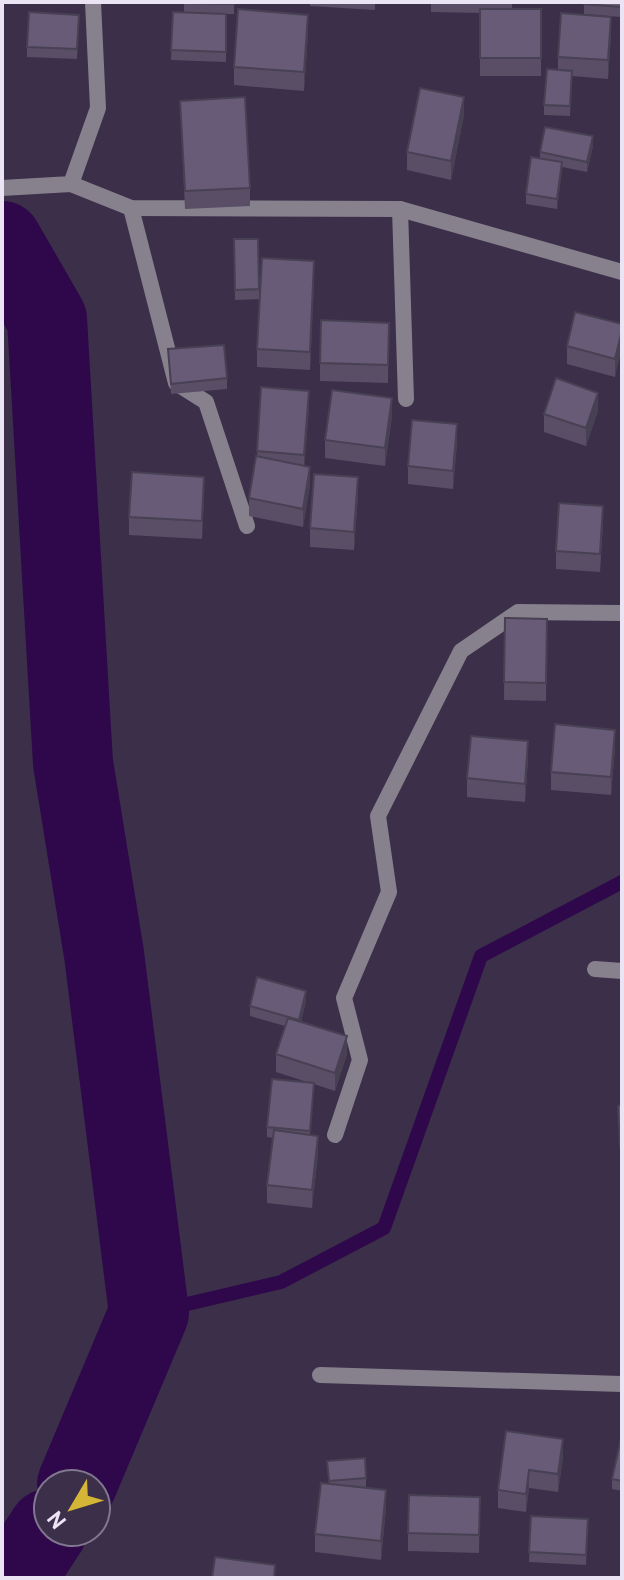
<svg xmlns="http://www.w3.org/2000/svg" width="624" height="1580" viewBox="0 0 624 1580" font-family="Overpass,sans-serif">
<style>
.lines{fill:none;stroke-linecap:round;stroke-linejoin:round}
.stream{stroke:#2e084b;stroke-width:14}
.river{stroke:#2e084b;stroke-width:80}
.service{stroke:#87818e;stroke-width:16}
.minor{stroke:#87818e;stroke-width:16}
.wall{fill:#594e66}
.shaded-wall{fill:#484053}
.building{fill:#675b77;stroke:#484053;stroke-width:2}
</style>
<rect width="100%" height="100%" fill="#3b2f49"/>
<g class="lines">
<path class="stream" d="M149,1313L281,1282L384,1228L481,956L622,882"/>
<path class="river" d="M2,241L47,319L73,763L104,954L149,1313L77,1484
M16,1578L48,1529"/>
<path class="service" d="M131,208L176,383L206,402L247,526
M400,209L406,399
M335,1135L360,1060L344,998L389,892L378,816L461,651L518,612L622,613"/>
<path class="minor" d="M71,184L98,108L93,2
M2,188L71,184L131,208L400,209L622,272
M595,969L622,971
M320,1375L622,1384"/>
</g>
<path class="wall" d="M184,2H234V14H208H226V62L171,60L173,12H184Z
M310,2H375V10L310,6Z
M431,2H512V9H541V76H480V13L431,12Z
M584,2H622L621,17L584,14Z
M79,15L77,59L27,57V47Z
M308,33L304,91L234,85V67Z
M611,35L608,79L572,76L570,116L544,115V105L558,70V57Z
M180,101L250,188V206L185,209Z
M464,115L451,180L407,170V152Z
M593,146L587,172L562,167L557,209L526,204V194L540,158V152Z
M234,239L259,289V299L235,300Z
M314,279L310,370L257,367V349Z
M389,323L388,383L320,381V363Z
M622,324L615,377L567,364V346Z
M168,349L227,378V389L171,394Z
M261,387L309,409L304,465L310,485L303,527L249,516V498L257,456Z
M598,411L586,446L544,432V414Z
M392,416L385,466L325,458V440Z
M457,442L453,489L408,484V466Z
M204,495L202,539L129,535V517Z
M358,495L354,550L310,547V528Z
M603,524L600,572L556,569V551Z
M505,618L547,619L546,701L504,700Z
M615,748L611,795L551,790V772Z
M528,759L525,802L467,797V778Z
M306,1001L301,1022L347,1054L335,1091L314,1084L310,1135L318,1154L312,1208L267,1203V1185L273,1138L267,1137V1127L310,1083L276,1072V1054L285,1026L250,1016V1006Z
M506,1431L563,1457L558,1492L529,1488L526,1512L498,1508V1490Z
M622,1434V1491L612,1489V1479Z
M327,1461L366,1478V1488L386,1508L381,1560L315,1552V1534L329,1484Z
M480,1497L479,1553L408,1551V1533Z
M531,1516L588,1519L586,1565L529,1562Z"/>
<path class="shaded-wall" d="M308,15V33L304,91V72Z
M611,17V35L608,79V60Z
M464,97V115L451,180V161Z
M593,136V146L587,172V162Z
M562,162V172L557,209V199Z
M314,261V279L310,370V352Z
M622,330V348L615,377V359Z
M309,391V409L304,473V455Z
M598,393V411L586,446V428Z
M392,398V416L385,466V448Z
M457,424V442L453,489V471Z
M310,467V485L303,527V509Z
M204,477V495L202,539V521Z
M358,477V495L354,550V532Z
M615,730V748L611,795V777Z
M528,741V759L525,802V784Z
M306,991V1001L299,1030V1020Z
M347,1036V1054L335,1091V1073Z
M318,1136V1154L312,1208V1190Z
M563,1439V1457L558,1492V1474Z
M529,1470V1488L526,1512V1494Z
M386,1490V1508L381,1560V1541Z"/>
<path class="building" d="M184,2H234V4L184,3Z
M584,2H621V7L584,4Z
M238,9L308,15L304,72L234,67Z
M480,9H541V58H480Z
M29,12L79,15L77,49L27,47Z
M173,12L226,14V52L171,50Z
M561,13L611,17L608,60L558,57Z
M547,69L572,71L570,106L544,105Z
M420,88L464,97L451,161L407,152Z
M245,97L250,188L185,191L180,101Z
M545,127L593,136L587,162L540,152Z
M531,157L562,162L557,199L526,194Z
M234,239H258L259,289L235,290Z
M262,258L314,261L310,352L257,349Z
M575,312L622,324V330L615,359L567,346Z
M321,320L389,323L388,365L320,363Z
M224,345L227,378L171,384L168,349Z
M556,378L598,393L586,428L544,414Z
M261,387L309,391L304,455L257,451Z
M332,390L392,398L385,448L325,440Z
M412,420L457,424L453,471L408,466Z
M256,456L310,467L303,509L249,498Z
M132,472L204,477L202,521L129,517Z
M314,474L358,477L354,532L310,528Z
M559,503L603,506L600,554L556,551Z
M505,618L547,619L546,683L504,682Z
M555,724L615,730L611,777L551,772Z
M471,736L528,741L525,784L467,778Z
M257,977L306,991L299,1020L250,1006Z
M288,1018L347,1036L335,1073L276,1054Z
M272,1079L314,1083L310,1131L267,1127Z
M622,1105V1147H620L618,1106Z
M274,1130L318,1136L312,1190L267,1185Z
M506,1431L563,1439L558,1474L529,1470L526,1494L498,1490Z
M622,1434V1481L612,1479Z
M365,1458L366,1478L329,1481L327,1461Z
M321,1483L386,1490L381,1541L315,1534Z
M409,1495L480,1497L479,1535L408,1533Z
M531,1516L588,1519L586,1555L529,1552Z
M215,1557L275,1565L274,1578H212Z"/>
<rect width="624" height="1580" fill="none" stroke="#ebe4f5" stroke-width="8"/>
<g transform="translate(72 1508) rotate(232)"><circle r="38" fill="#3b2f49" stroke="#81778e" stroke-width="2"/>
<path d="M0-6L14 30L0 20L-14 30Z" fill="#d5b535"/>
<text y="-12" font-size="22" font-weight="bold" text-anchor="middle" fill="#ebe4f5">N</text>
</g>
</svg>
